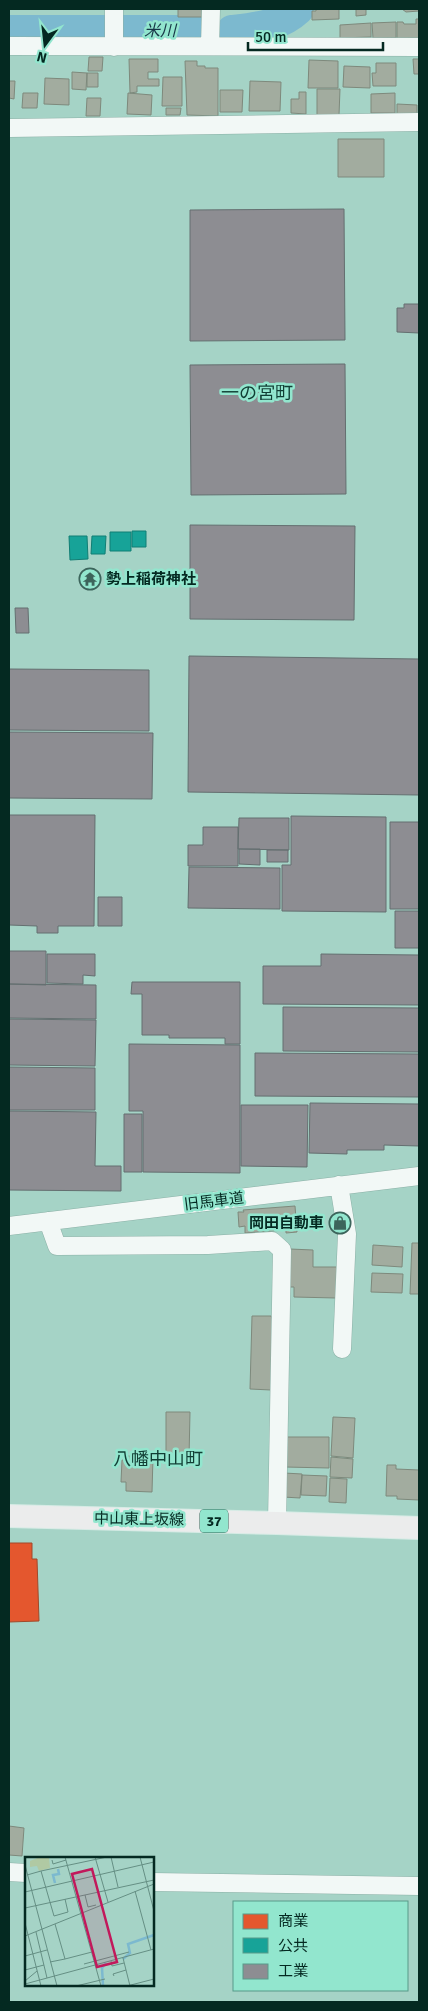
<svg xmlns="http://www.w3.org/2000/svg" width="428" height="2011" viewBox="0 0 428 2011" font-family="Signika,'Noto Sans JP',sans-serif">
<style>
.shops{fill:#e4572e;stroke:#a1492a}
.public{fill:#17a398;stroke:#117e74}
.industry{fill:#8d8d92;stroke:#646f70}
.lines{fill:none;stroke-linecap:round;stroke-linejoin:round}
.river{stroke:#7cb9cf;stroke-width:32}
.building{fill:#a2ac9f;stroke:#7e897c}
.minor-casing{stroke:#8bb0a6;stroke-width:19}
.major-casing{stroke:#d6ebe5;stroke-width:24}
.minor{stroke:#f2f8f6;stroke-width:18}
.major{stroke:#ebecec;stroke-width:22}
.labels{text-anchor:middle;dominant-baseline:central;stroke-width:5;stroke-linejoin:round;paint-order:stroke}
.shield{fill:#92e6ce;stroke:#2f6255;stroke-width:1}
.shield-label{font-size:14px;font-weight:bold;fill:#042921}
.poi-label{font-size:15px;font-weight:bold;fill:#042921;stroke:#92e6ce;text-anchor:start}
.street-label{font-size:15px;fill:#042921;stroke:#92e6ce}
.water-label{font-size:16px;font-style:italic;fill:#173646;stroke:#92e6ce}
.quarter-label{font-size:18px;fill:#113e34;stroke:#92e6ce}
.inset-river{fill:none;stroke:#7cb9cf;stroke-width:2.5}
.inset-road{fill:none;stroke:#658f84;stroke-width:1}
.view{fill:#c2185b;fill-opacity:0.15;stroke:#c2185b;stroke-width:2.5}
.inset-edge{fill:none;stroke:#042921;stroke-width:2.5}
</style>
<rect width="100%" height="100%" fill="#a5d3c6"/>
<path class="shops" d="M9,1543H32V1559H37L39,1621L9,1622Z"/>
<path class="public" d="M132,531H146V547H132Z
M110,532H131V551H110Z
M69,536H87L88,559L70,560Z
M92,536H106L105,554H91Z"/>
<path class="industry" d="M344,209L345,340L190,341V210Z
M404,304H419V333L397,332V308H404Z
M345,364L346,494L191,495L190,365Z
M190,525L355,526L354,620L190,619Z
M15,608H28L29,633H16Z
M189,656L419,659V795L188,792Z
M9,669L149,670V731L9,730Z
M9,732L153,733L152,799L9,798Z
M9,815H95L94,926H58V933H37V926L9,925Z
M291,816L386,817V912L282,911V865H291Z
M239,818H289V850L238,849Z
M390,822H419V909H390Z
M203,827H238V866H188V845H203Z
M239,849H260V865L239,864Z
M267,850H288V862H267Z
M189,867L280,868V909L188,908Z
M98,897H122V926H98Z
M395,911H419V948H395Z
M9,951H46V985L9,984Z
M47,954H95V976L83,975V984L47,983Z
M321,954L419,955V1005L263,1004V966H321Z
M132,982H240V1044H225V1038H169V1035H142V994H131Z
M9,984L96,985V1019L9,1018Z
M283,1007L419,1008V1052L283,1051Z
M9,1019L96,1020L95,1066L9,1065Z
M129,1044L240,1045V1173L143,1172V1111H129Z
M255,1053L419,1054V1097L255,1096Z
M9,1067L95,1068V1110H9Z
M310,1103L419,1104V1146L384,1145V1150H347V1154L309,1153Z
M241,1105H308L307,1167L241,1166Z
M9,1111L96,1112L95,1166H121V1191L9,1190Z
M124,1114H142V1172H124Z"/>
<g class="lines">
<path class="river" d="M9,31H108
M122,31H197
M232,31C257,28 280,26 298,9"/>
</g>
<path class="building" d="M178,9H203V17H178Z
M316,9H339V19L312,20V11H316Z
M356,9H366V15L356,16Z
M402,9H419V11L406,12Z
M416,19H419V39L397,40V22H403L404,24H416Z
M396,22V38H373L372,23Z
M371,23V37L340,38V25Z
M89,57H103L102,71H88Z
M129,59H158V72H148V79H159V86H137V92L130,93Z
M413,59H419V74H414Z
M309,60L338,61V88H308Z
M185,61H197V66H205V68H218V116L187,115Z
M376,63H396V86H373L372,73H376Z
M344,66L370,67V88L343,87Z
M72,72L87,73L86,90L72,89Z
M87,73H98V87H87Z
M163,77H182V106H162Z
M45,78L69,79V105L44,104Z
M9,81H15L14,99L9,98Z
M250,81L281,82L280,111H249Z
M317,89H340L339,115H317Z
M220,90H243L242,112H220Z
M299,92H306V114L291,113V99H299Z
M23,93H38L37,108H22Z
M128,93L152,95L151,115L127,114Z
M395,93V113H371V94Z
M87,98H101L100,116H86Z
M397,104L417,105V115H397Z
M166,108H181L180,115H166Z
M338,139H384V177H338Z
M295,1206L297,1232L286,1233V1230L245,1233V1226L239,1227L238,1212H244L243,1210Z
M412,1243H419V1294H410Z
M373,1245L403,1247L402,1267L372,1265Z
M290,1249L313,1250V1267H337L336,1298L294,1297V1287H289Z
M372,1273L403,1274L402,1293L371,1292Z
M252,1316H271L273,1321L271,1390L250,1389Z
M166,1412H190L189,1458L166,1457Z
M333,1417L355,1418L353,1458L331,1456Z
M285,1437H329V1468L285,1467Z
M127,1456L153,1457L152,1492L126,1491V1482H121L122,1460H127Z
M331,1457L353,1459L352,1478L330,1477Z
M387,1465H396V1469L419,1470V1500L397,1499V1496H386Z
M284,1473L302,1474L300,1498L283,1497Z
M302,1475L327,1476L326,1496L301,1495Z
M330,1478L347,1479L346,1503L329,1502Z
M9,1826L24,1828L22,1856L9,1855Z"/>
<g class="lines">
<g class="minor-casing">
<path id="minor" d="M9,46L419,47
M210,46L211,9
M114,47V9
M9,128L419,122
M339,1185L347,1234L342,1349
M48,1221L57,1246L208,1245L272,1241L282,1250L277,1523
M9,1226L419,1176
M9,1872L26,1873
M152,1882L419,1886"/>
</g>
<g class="major-casing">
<path id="major" d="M9,1516L277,1523L419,1528"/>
</g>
<use href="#minor" class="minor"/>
<use href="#major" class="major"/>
</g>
<defs>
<g id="temple-ring" transform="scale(1.125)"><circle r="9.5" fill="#92e6ce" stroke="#3c645b" stroke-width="1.5"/><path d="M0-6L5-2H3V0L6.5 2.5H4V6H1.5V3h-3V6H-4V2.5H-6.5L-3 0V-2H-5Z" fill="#3c645b"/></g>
<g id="shop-ring" transform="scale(1.125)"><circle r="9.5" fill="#92e6ce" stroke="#3c645b" stroke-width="1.5"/><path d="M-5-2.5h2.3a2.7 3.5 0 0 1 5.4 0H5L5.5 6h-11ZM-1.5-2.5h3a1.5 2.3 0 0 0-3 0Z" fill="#3c645b"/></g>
</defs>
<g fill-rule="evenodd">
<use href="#temple-ring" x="90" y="579"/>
<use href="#shop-ring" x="340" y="1223"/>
</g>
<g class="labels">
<rect class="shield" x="200" y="1509.5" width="28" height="23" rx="4"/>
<g class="shield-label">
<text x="214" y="1521">37</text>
</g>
<g class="poi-label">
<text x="106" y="579">勢上稲荷神社</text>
<text x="324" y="1223" text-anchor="end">岡田自動車</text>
</g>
<g class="street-label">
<text transform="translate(214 1201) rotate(-7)">旧馬車道</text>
<text transform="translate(139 1519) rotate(1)">中山東上坂線</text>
</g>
<g class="water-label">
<text x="160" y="31">米川</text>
</g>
<g class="quarter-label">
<text x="257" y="393">一の宮町</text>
<text x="158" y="1459">八幡中山町</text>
</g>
</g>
<g transform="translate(25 1857)">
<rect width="129" height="129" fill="#a5d3c6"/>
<path d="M15,0L24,1L25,11L14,14L12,9L5,10V4Z" fill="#b0c9a3"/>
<path class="inset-river" d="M30,26L28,18L34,17L33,12M98,102L105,96L103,87L129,78M78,129L77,111L81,106"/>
<path class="inset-road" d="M40,0L76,129M70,0L83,45M86,0L93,30M115,0L129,54M27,3L28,7L41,3M0,8L32,129M16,14L82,0M2,18L16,14L29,59L43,55L40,42M110,34L126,93M0,35L129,5M60,38L63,50L71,48M0,51L129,23M0,66L16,129M11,75L22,121M0,79L129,27M0,99L22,93M98,101L105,129M40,102L67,95M86,104L87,109L99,106M25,105L40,102L30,67M59,107L104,95M0,113L19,108M89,119L88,117L101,113M0,124L12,114M0,127L129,92M51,129L80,122M102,129L129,122"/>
<path class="view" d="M67,12L92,105L72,110L47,17Z"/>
<rect width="129" height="129" class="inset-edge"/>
</g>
<rect width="428" height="2011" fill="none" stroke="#042921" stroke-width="20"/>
<rect x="233" y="1901" width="175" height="90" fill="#92e6ce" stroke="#599a89"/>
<rect x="243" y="1914" width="25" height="15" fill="#e4572e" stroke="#599a89"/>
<text x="278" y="1926" font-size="15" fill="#042921">商業</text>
<rect x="243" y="1938" width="25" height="15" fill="#17a398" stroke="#599a89"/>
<text x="278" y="1951" font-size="15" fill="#042921">公共</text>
<rect x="243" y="1964" width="25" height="15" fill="#8d8d92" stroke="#599a89"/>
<text x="278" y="1976" font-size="15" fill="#042921">工業</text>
<g transform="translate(45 45) rotate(195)" stroke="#92e6ce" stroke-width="4" paint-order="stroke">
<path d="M0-4L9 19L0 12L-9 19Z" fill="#042921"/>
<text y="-8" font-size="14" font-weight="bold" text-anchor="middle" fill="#042921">N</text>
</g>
<path d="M248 42v8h135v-8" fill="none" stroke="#042921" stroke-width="2.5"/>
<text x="255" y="42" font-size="15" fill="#042921" stroke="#92e6ce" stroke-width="4" paint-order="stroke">50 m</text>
</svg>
